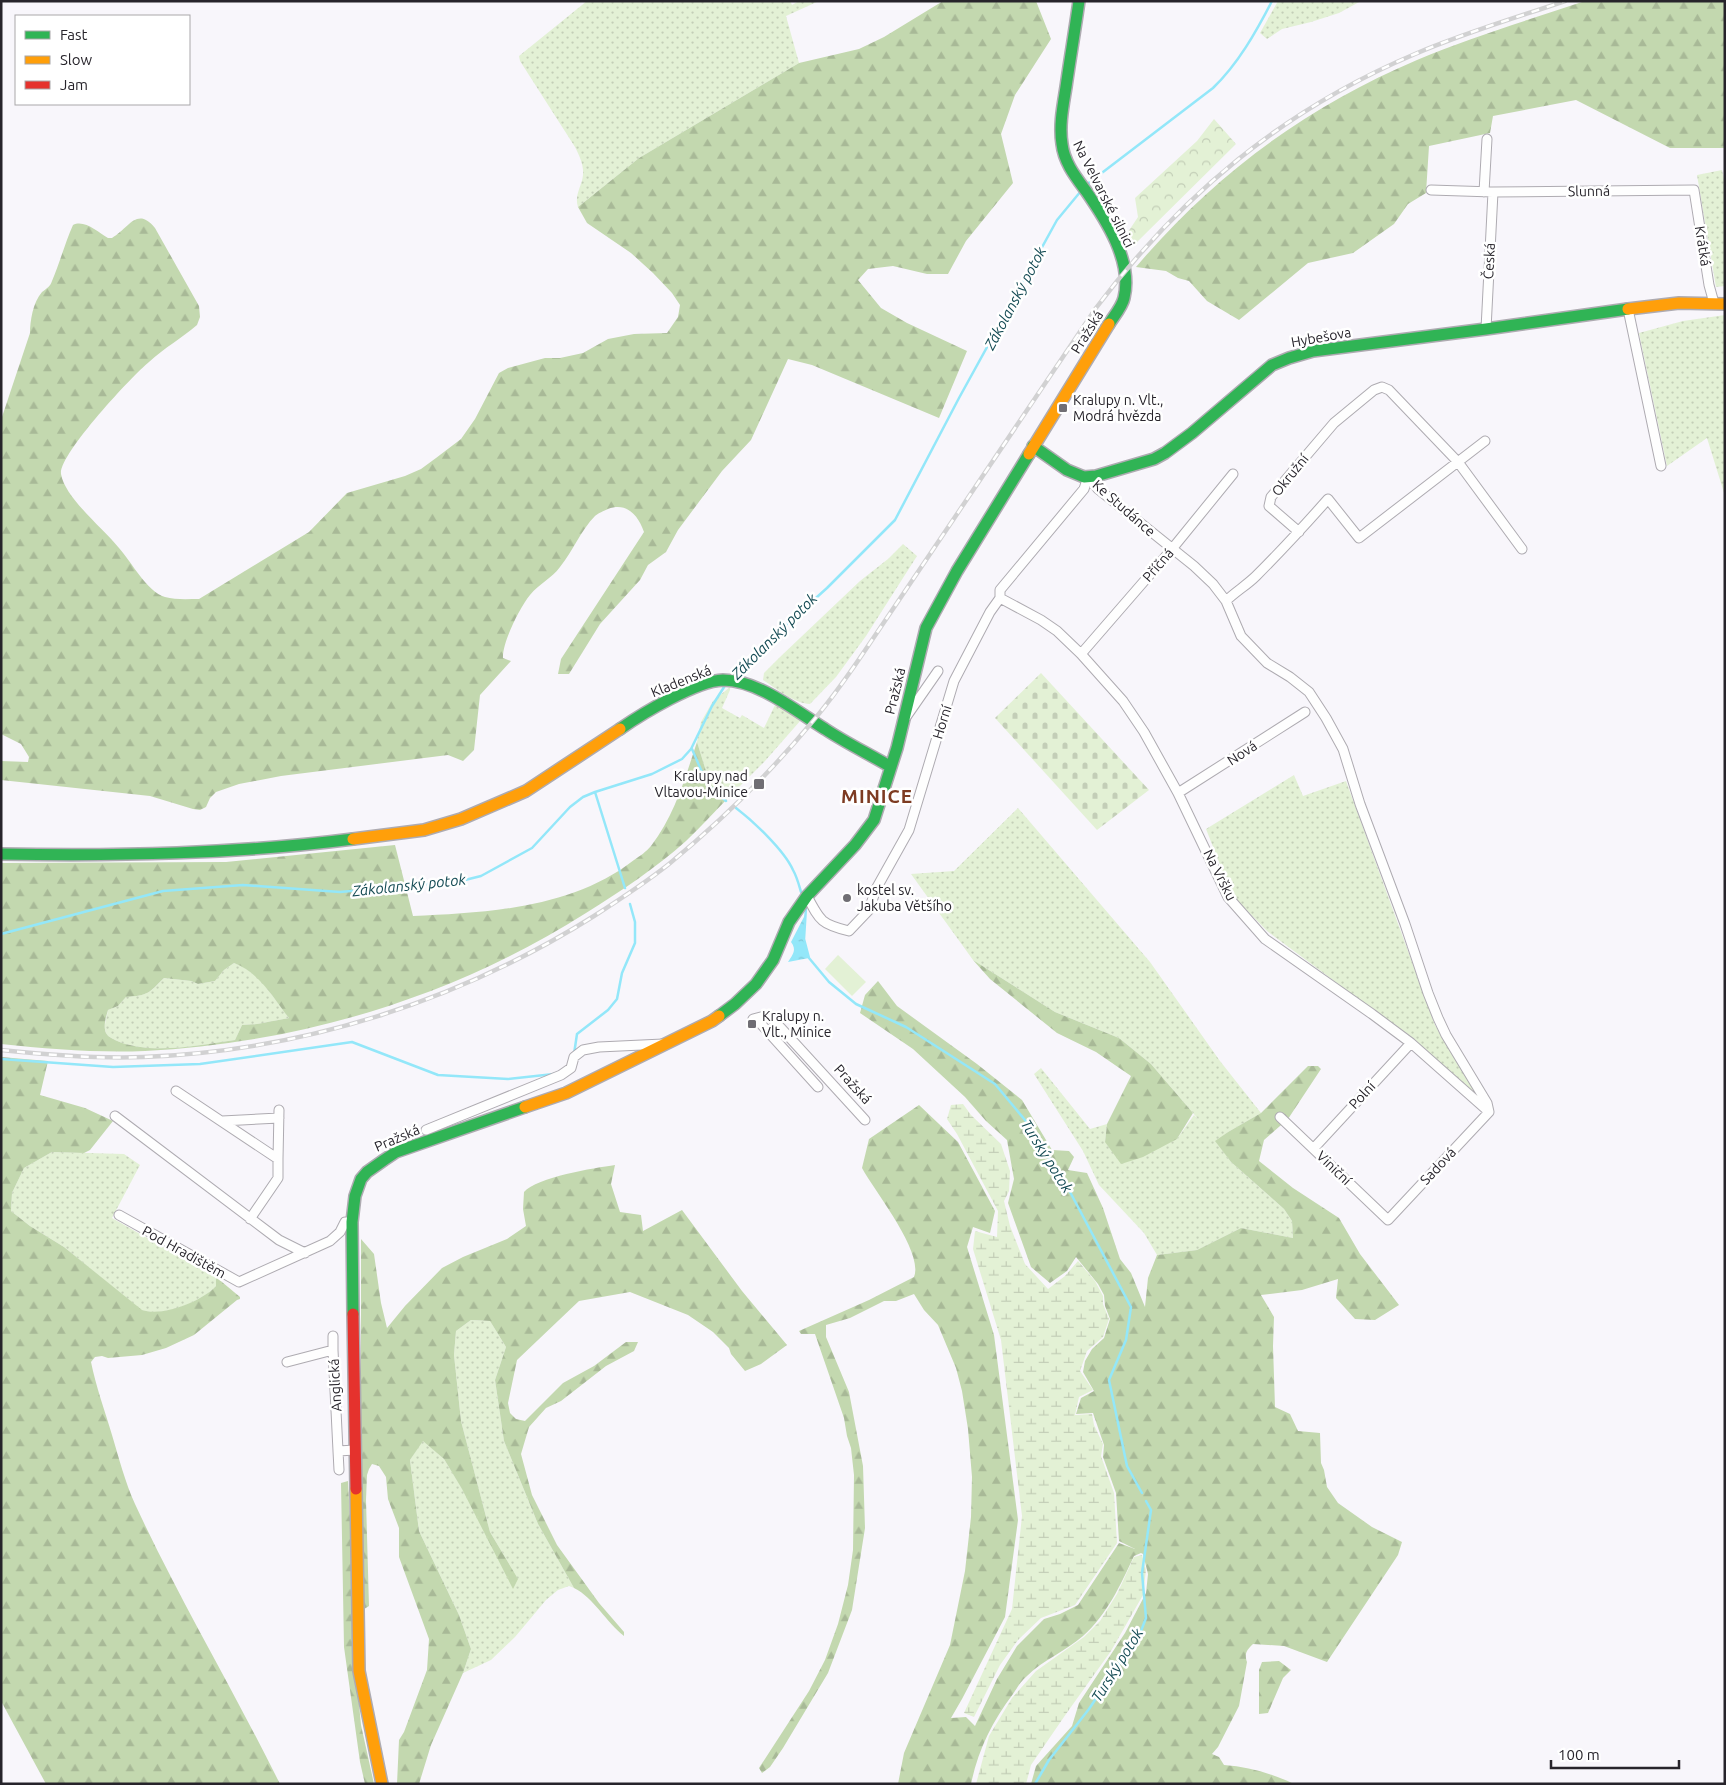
<svg xmlns="http://www.w3.org/2000/svg" width="1726" height="1785" viewBox="0 0 1726 1785" font-family="Ubuntu,sans-serif">
<style>
.grass{fill:url(#grass-dots)}
.forest{fill:url(#forest-firs);fill-rule:evenodd}
.wetland{fill:url(#wetland-marsh)}
.cemetery{fill:url(#cemetery-stones)}
.park{fill:url(#park-crowns)}
.pitch{fill:#e3f1d5}
.water{fill:url(#water-ripples)}
.lines{fill:none;stroke-linecap:round;stroke-linejoin:round}
.stream{stroke:#93e7f9;stroke-width:2.5}
.street-casing{stroke:#aeabb1;stroke-width:11}
.fast-casing{stroke:#aeabb1;stroke-width:14}
.slow-casing{stroke:#aeabb1;stroke-width:14}
.jam-casing{stroke:#aeabb1;stroke-width:14}
.street{stroke:#fefefe;stroke-width:9}
.fast{stroke:#30b455;stroke-width:11}
.slow{stroke:#ff9f0a;stroke-width:11}
.jam{stroke:#e5322d;stroke-width:11}
.rail-casing{stroke:#d1d1d2;stroke-width:4.5}
.rail{stroke:#fff;stroke-width:2.5;stroke-dasharray:8;stroke-linecap:butt}
.poi-dot{fill:#706e74;stroke:#fff;stroke-width:2}
.labels{text-anchor:middle;dominant-baseline:central;stroke-width:5;stroke-linejoin:round;paint-order:stroke}
.street-label{font-size:14px;fill:#27242b;stroke:#fff}
.poi-label{font-size:14px;fill:#27242b;stroke:#fff;text-anchor:start}
.water-label{font-size:15px;font-style:italic;fill:#134a53;stroke:#fff}
.district-label{font-size:19px;font-weight:bold;letter-spacing:1px;fill:#7d3b22;stroke:#fff}
</style>
<defs>
<pattern id="grass-dots" width="8" height="8" patternUnits="userSpaceOnUse" patternTransform="scale(1.25)"><rect width="8" height="8" fill="#e3f1d5"/><path d="M2 2h.1M6 6h.1" fill="none" stroke="#c3ceb7" stroke-width="1.8" stroke-linecap="round"/></pattern>
<pattern id="forest-firs" width="22" height="20" patternUnits="userSpaceOnUse" patternTransform="scale(1.25)"><rect width="22" height="20" fill="#c3d8af"/><path d="M5 1l3.5 6h-7zM16 11l3.5 6h-7z" fill="#a8b997"/></pattern>
<pattern id="wetland-marsh" width="20" height="14" patternUnits="userSpaceOnUse" patternTransform="scale(1.25)"><rect width="20" height="14" fill="#e3f1d5"/><path d="M1 5h8M5 5V1M11 12h8M15 12V8" fill="none" stroke="#c3ceb7"/></pattern>
<pattern id="cemetery-stones" width="16" height="16" patternUnits="userSpaceOnUse" patternTransform="scale(1.25)"><rect width="16" height="16" fill="#e3f1d5"/><path d="M2 7V4a2 2 0 0 1 4 0v3zM10 15v-3a2 2 0 0 1 4 0v3z" fill="#c3ceb7"/></pattern>
<pattern id="park-crowns" width="20" height="18" patternUnits="userSpaceOnUse" patternTransform="scale(1.25)"><rect width="20" height="18" fill="#e3f1d5"/><path d="M2 6a3 3 0 1 1 6 0M12 15a3 3 0 1 1 6 0" fill="none" stroke="#c3ceb7"/></pattern>
<pattern id="water-ripples" width="26" height="14" patternUnits="userSpaceOnUse" patternTransform="scale(1.25)"><rect width="26" height="14" fill="#93e7f9"/><path d="M2 4q2-2 4 0t4 0M15 11q2-2 4 0t4 0" fill="none" stroke="#7fc6d6"/></pattern>
</defs>
<rect width="100%" height="100%" fill="#f8f6fb"/>
<path class="grass" d="M587,1H790L792,5L799,1H819L786,16L799,63L639,158L578,207C574,195 582,186 583,175C584,165 579,155 575,147L520,61L519,56Z
M1278,1H1361L1339,13L1311,22L1282,29L1267,39L1260,33Z
M1722,170L1725,184V286L1716,287L1697,175Z
M1725,315V496L1707,438L1667,466L1639,333L1683,321Z
M903,544L917,556L866,636L836,677L810,704C793,703 777,689 763,680L764,673L780,657L860,581L888,559Z
M730,687V690L722,708L740,718L742,715L764,728L775,705L801,720L765,761L728,798L710,784L697,742L701,722L713,701Z
M1294,775L1303,796L1346,781L1435,1025L1475,1091V1096L1419,1044L1267,931L1232,895L1206,829Z
M1018,808L1150,962L1220,1061L1261,1113L1228,1132L1216,1141L1231,1162L1284,1209L1292,1221L1293,1238L1241,1228L1197,1250L1157,1255L1144,1233L1099,1185L1083,1151L1034,1074L1041,1068L1090,1129L1107,1124L1105,1142L1177,1139L1194,1115L1199,1120L1151,1064L1119,1038L1055,1012L973,960L911,874L954,871Z
M234,963L242,966L260,979L289,1018L257,1024L242,1025L235,1040C199,1045 150,1056 115,1040C112,1038 108,1037 106,1033C103,1026 107,1017 108,1010L118,1006L126,997C148,995 149,994 164,978L191,981L198,984L215,981L224,970Z
M52,1152L124,1154L140,1165L112,1218L216,1277V1286C201,1302 162,1318 141,1310L64,1247L30,1226L11,1211L12,1193L24,1168Z
M471,1320L490,1321L506,1347L495,1380L504,1441L538,1524L574,1588L569,1586L558,1590L546,1600L515,1637L491,1660L463,1673L471,1649L459,1615L419,1531L410,1460L423,1440L444,1459L518,1579L490,1532L461,1421L454,1355L456,1331Z"/>
<path class="forest" d="M943,1H1036L1051,39L1015,95L1001,134L1013,183L966,241L948,274H927L893,266L868,269L858,280L881,308L907,323L967,351L939,418L812,365L788,359L751,440L722,471L678,530L666,552L648,565L640,580L600,624L569,674H558L561,659L644,532C638,515 627,502 608,509C604,511 598,513 595,516C581,530 573,551 560,567C552,578 539,584 530,595C520,607 502,643 503,658L511,661L480,695L474,750L463,761L448,755L281,776L239,784L216,792L210,798L206,807L200,810L193,809L150,796L1,780V761L28,762L29,757L21,744L1,734V420L30,333C30,321 33,302 42,292C47,288 50,287 52,281C60,262 65,243 73,225C84,219 98,232 108,238H112C129,228 137,206 155,228L199,306L200,317L197,325C182,338 164,348 149,362C132,376 59,454 61,474C65,498 103,528 119,548C131,561 147,592 165,597C175,600 188,599 199,599L309,532L347,493L405,476L421,469L436,458L461,439L475,419L499,373L508,368L545,358H560L583,353L608,339L634,334L667,333L678,317L680,305L672,293L653,273L631,253L587,223L578,207L639,158L799,63L859,49L884,37Z
M1585,1H1725V148H1670L1576,100L1493,116L1490,133L1429,146L1426,193L1408,204L1394,224L1353,253L1308,263L1239,320L1207,301L1189,281L1178,278L1166,271L1136,267C1214,175 1306,107 1417,60C1471,37 1529,20 1585,1Z
M697,742L710,784L728,798C714,812 701,827 686,841C656,868 621,891 586,913C454,997 301,1043 145,1051C97,1053 49,1049 1,1044V863L226,862L395,845L413,916C487,913 573,908 634,860C640,856 647,851 651,846C675,815 685,778 697,742ZM234,963C260,973 273,998 289,1018L257,1024L242,1025L235,1040C199,1045 150,1056 115,1040C112,1038 108,1037 106,1033C103,1026 106,1017 108,1010L118,1006L126,997C149,995 148,994 164,978L191,981L198,984L215,981L224,970Z
M973,960L1055,1012L1119,1038L1151,1064L1193,1113L1177,1139L1143,1157L1121,1164L1105,1142L1107,1124L1131,1076L1096,1052L1057,1033L990,979Z
M878,981L897,1006L977,1064L1022,1100L1052,1150L1069,1151L1074,1157L1068,1170L1087,1173L1103,1208L1120,1259L1131,1273L1145,1307L1148,1278L1157,1255L1197,1250L1241,1228L1293,1238L1292,1221L1284,1209L1231,1162L1215,1141L1228,1132L1261,1113L1308,1066H1318L1321,1069L1288,1119L1264,1140L1259,1161L1293,1188L1339,1218L1360,1254L1399,1305L1375,1320L1355,1319L1336,1298L1338,1279L1302,1290L1261,1295L1274,1317L1273,1346L1275,1407L1290,1414L1298,1431L1320,1433L1321,1463L1324,1470L1327,1487L1338,1503L1372,1527L1402,1542L1398,1555L1327,1662L1284,1646L1253,1644C1247,1650 1244,1653 1247,1662L1239,1706L1218,1747L1212,1754L1219,1757L1224,1765C1249,1767 1271,1773 1294,1784H1031L1036,1766L1072,1726L1079,1703L1125,1633L1146,1593L1148,1574L1143,1554L1141,1553L1134,1556C1121,1584 1107,1615 1083,1636C1066,1651 1043,1660 1027,1676C1021,1681 1017,1688 1013,1694C992,1722 978,1750 971,1784H898L904,1753L950,1645L965,1571L971,1517L972,1477L968,1429L962,1391L956,1368L938,1325L924,1310L914,1294L896,1301H884L850,1318L826,1325V1337L849,1392L863,1466L865,1528L852,1610L828,1673L783,1748L770,1767L762,1773L759,1768L809,1691L825,1660L838,1624L848,1585L853,1550L854,1475L851,1448L847,1436L844,1418L815,1334H801L799,1331L869,1300L914,1277C924,1252 875,1192 862,1168L869,1139L919,1105L958,1142L995,1211L990,1233L973,1227L967,1247L994,1335L1018,1520L1005,1617L962,1699L951,1718L966,1717L975,1726L997,1679L1017,1646L1044,1619L1060,1614L1078,1605L1119,1543L1135,1549L1119,1541L1116,1493L1103,1457L1104,1445L1093,1413L1076,1414L1081,1398L1094,1391L1083,1372L1085,1361L1092,1349L1104,1338L1110,1319L1105,1306L1104,1295L1098,1284L1076,1257L1067,1271L1050,1283L1031,1267L1008,1203L1014,1179L1007,1140L986,1121L965,1097L913,1049L860,1013L865,995Z
M1,1057L48,1061L40,1095L85,1108L113,1121L90,1150L84,1153L52,1152L24,1168L12,1193L11,1211L30,1226L64,1247L142,1310C162,1317 201,1302 216,1286V1277L240,1297V1299L237,1300L194,1335L166,1348L142,1355L108,1358L102,1356L95,1357L91,1362C96,1387 105,1411 112,1435C119,1458 125,1482 135,1504C179,1599 233,1689 280,1784H46L1,1701Z
M615,1165L611,1184L620,1212L641,1215L643,1231L682,1210L742,1291L787,1345L761,1364L745,1371L731,1354L729,1348L713,1332L688,1315L630,1292L579,1301L517,1360L508,1403L510,1413L516,1419L525,1421L563,1383L594,1366L626,1342H638L634,1351L606,1366L561,1401L546,1408L529,1427L521,1454L532,1495L557,1545L599,1603L618,1625L624,1632V1636C606,1622 594,1598 574,1588L538,1524L504,1441L495,1380L506,1347L490,1321L471,1320L456,1331L454,1355L461,1421L490,1532L518,1579L513,1589L462,1489L444,1459L423,1441L410,1460L419,1531L459,1615L471,1649L463,1673L431,1745L419,1784H397L399,1740L404,1732L427,1670L429,1639L399,1557V1528L388,1499L386,1477L379,1466L372,1464L369,1469L367,1475L366,1500L369,1606L361,1611V1239L374,1254L381,1303L387,1328L405,1306L442,1268L463,1257L507,1239L526,1226L523,1209L524,1192C537,1177 594,1168 615,1165Z
M348,1481L353,1577L354,1651L361,1725L374,1784H365L360,1762L344,1647L341,1483Z
M1279,1661L1291,1670L1283,1678L1268,1713L1259,1714V1670L1262,1662Z"/>
<path class="wetland" d="M963,1104L971,1115L1001,1144L1010,1171L1009,1191L1004,1201L1010,1226L1025,1264L1048,1289L1065,1276L1078,1261L1095,1281L1103,1296V1304L1109,1319L1103,1337L1087,1351L1080,1371L1093,1390L1079,1397L1075,1415L1092,1414L1094,1425L1103,1444L1101,1456L1114,1493L1117,1543L1075,1605L1041,1618L1018,1640L1000,1665L974,1717L964,1713L1012,1609L1022,1516L1001,1340L973,1249L975,1231L997,1237L998,1211L957,1134L947,1119L951,1105Z
M1142,1555L1146,1570L1143,1595L1111,1651L1066,1714L1031,1765L1026,1784H976L989,1736L1012,1698L1036,1671L1084,1637L1100,1621L1117,1594L1134,1557Z"/>
<path class="cemetery" d="M1041,673L1149,790L1097,830L995,718Z"/>
<path class="park" d="M1214,119L1236,144L1135,244L1128,232L1138,217L1135,198L1197,141Z"/>
<path class="pitch" d="M838,955L866,982L852,996L825,969Z"/>
<path class="water" d="M806,913L804,939L809,958L788,962C793,954 797,950 791,942Z"/>
<g class="lines">
<path class="stream" d="M1086,185L1213,88C1238,64 1256,32 1272,1
M731,678L737,669L827,588L895,520L959,398L1057,220L1081,191
M692,749L707,784L726,801
M595,792L625,888
M736,808C753,821 784,850 793,870C797,877 799,885 801,892
M806,907L804,939L809,958L829,982L856,1004L906,1027L995,1084L1030,1126L1069,1190L1131,1307L1126,1340L1109,1380L1127,1466L1142,1493
M1,934L163,891L243,885L340,892L461,881L481,876L532,848L570,807L583,797L595,792L652,774L682,759L691,749L712,706L726,684
M574,1054L577,1034L608,1010L617,999L622,973L635,943V922L630,904
M1,1059L113,1067L200,1064L352,1042L438,1075L508,1079L554,1074
M1035,1784L1049,1760L1089,1709L1141,1631L1146,1618L1142,1573L1151,1510L1146,1501"/>
<g class="street-casing">
<path id="street" d="M1431,190L1493,192L1694,190L1709,285L1714,303
M1484,192L1487,139
M1628,309L1661,466
M1486,329L1493,192
M1088,477L1098,489L1194,566L1213,584L1226,601L1241,636L1267,663L1290,677L1309,692L1326,718L1343,749L1360,804L1405,924L1428,993L1438,1018L1446,1035L1487,1103L1489,1112
M1299,532L1269,506L1271,497L1334,423L1374,390L1382,387L1389,390L1458,462L1522,549
M1000,598L1041,620L1057,631L1081,654L1123,701L1144,732L1178,793L1228,897L1265,939L1372,1014L1411,1043L1489,1112
M1226,601C1235,592 1247,585 1256,576C1281,551 1305,525 1328,499L1359,538L1485,441
M1081,654L1172,549L1233,474
M906,717L938,671
M1178,793L1305,712
M807,896C820,921 821,924 849,931L869,910L876,889L909,830L954,681L990,612L1000,598V590L1084,489L1088,477
M762,1017L761,1024L818,1087
M753,1019L769,1015L865,1120
M176,1091L278,1159V1178L250,1219
M115,1116L279,1240L305,1253
M1280,1117L1388,1220L1489,1112
M222,1121L279,1118
M426,1130L561,1075L571,1068L574,1057L583,1050L599,1047L663,1044
M1314,1148L1411,1043
M278,1159L279,1110
M119,1215L239,1282L330,1241L340,1232L345,1222H352
M333,1336V1350
M287,1362L333,1350L338,1451L355,1450
M338,1451L339,1470"/>
</g>
<g class="fast-casing">
<path id="fast" d="M1079,1C1075,30 1070,59 1066,87C1063,106 1059,125 1062,144C1064,162 1075,176 1086,191C1106,220 1133,261 1124,298C1122,307 1114,316 1109,324
M1033,446L1067,470L1084,477L1096,476L1154,459L1165,453L1192,433L1272,365L1289,358L1313,351L1486,329L1628,309
M620,729C643,713 696,681 723,680C758,680 796,711 825,729C846,743 869,754 891,767
M1,854C118,856 236,854 353,839
M719,1016L735,1004L756,984L773,960L789,922L807,896L855,845L874,820L897,748L926,628L957,571L1029,454
M353,1314L352,1222L355,1196L361,1179L367,1172L384,1160L396,1152L525,1107"/>
</g>
<g class="slow-casing">
<path id="slow" d="M1628,309L1679,303L1725,304
M1029,454L1109,324
M353,839L424,830L461,819L526,791L620,729
M525,1107L566,1093L712,1021L719,1016
M356,1489L359,1671L382,1784"/>
</g>
<g class="jam-casing">
<path id="jam" d="M353,1314L356,1489"/>
</g>
<use href="#street" class="street"/>
<use href="#fast" class="fast"/>
<use href="#slow" class="slow"/>
<use href="#jam" class="jam"/>
<g class="rail-casing">
<path id="rail" d="M1,1050C49,1055 96,1059 143,1057C303,1051 459,1001 594,916C619,900 645,883 669,864C721,821 770,773 813,721C834,696 852,670 870,643L1096,308C1182,194 1283,110 1415,54C1464,33 1515,18 1565,1"/>
</g>
<use href="#rail" class="rail"/>
</g>
<g class="poi-dot">
<rect x="1058" y="403" width="10" height="10" rx="2.5"/>
<rect x="753" y="778" width="12" height="12" rx="2.5"/>
<circle cx="847" cy="898" r="5"/>
<rect x="747" y="1019" width="10" height="10" rx="2.5"/>
</g>
<g class="labels">
<g class="street-label">
<text transform="translate(1589 191) rotate(-1)">Slunná</text>
<text transform="translate(1104 194) rotate(63)">Na Velvarské silnici</text>
<text transform="translate(1703 246) rotate(81)">Krátká</text>
<text transform="translate(1489 261) rotate(-87)">Česká</text>
<text transform="translate(1087 332) rotate(-58)">Pražská</text>
<text transform="translate(1321 337) rotate(-10)">Hybešova</text>
<text transform="translate(1290 475) rotate(-51)">Okružní</text>
<text transform="translate(1124 508) rotate(41)">Ke Studánce</text>
<text transform="translate(1158 565) rotate(-49)">Příčná</text>
<text transform="translate(681 681) rotate(-22)">Kladenská</text>
<text transform="translate(895 691) rotate(-76)">Pražská</text>
<text transform="translate(942 722) rotate(-73)">Horní</text>
<text transform="translate(1242 753) rotate(-33)">Nová</text>
<text transform="translate(1220 875) rotate(63)">Na Vršku</text>
<text transform="translate(853 1084) rotate(48)">Pražská</text>
<text transform="translate(1362 1095) rotate(-47)">Polní</text>
<text transform="translate(397 1138) rotate(-23)">Pražská</text>
<text transform="translate(1438 1166) rotate(-47)">Sadová</text>
<text transform="translate(1334 1168) rotate(44)">Viniční</text>
<text transform="translate(184 1252) rotate(29)">Pod Hradištěm</text>
<text transform="translate(335 1385) rotate(-93)">Anglická</text>
</g>
<g class="poi-label">
<text x="1073" y="400">Kralupy n. Vlt.,<tspan x="1073" dy="16">Modrá hvězda</tspan></text>
<text x="748" y="776" text-anchor="end">Kralupy nad<tspan x="748" dy="16">Vltavou-Minice</tspan></text>
<text x="857" y="890">kostel sv.<tspan x="857" dy="16">Jakuba Většího</tspan></text>
<text x="762" y="1016">Kralupy n.<tspan x="762" dy="16">Vlt., Minice</tspan></text>
</g>
<g class="water-label">
<text transform="translate(1015 298) rotate(-62)">Zákolanský potok</text>
<text transform="translate(774 636) rotate(-45)">Zákolanský potok</text>
<text transform="translate(409 885) rotate(-6)">Zákolanský potok</text>
<text transform="translate(1047 1156) rotate(58)">Turský potok</text>
<text transform="translate(1117 1665) rotate(-58)">Turský potok</text>
</g>
<g class="district-label">
<text x="877" y="796">MINICE</text>
</g>
</g>
<rect width="1726" height="1785" fill="none" stroke="#27242b" stroke-width="5"/>
<rect x="15" y="15" width="175" height="90" fill="#ffffff" stroke="#a9a7aa"/>
<rect x="25" y="31" width="25" height="8" fill="#30b455" stroke="#a9a7aa"/>
<text x="60" y="40" font-size="15" fill="#27242b">Fast</text>
<rect x="25" y="56" width="25" height="8" fill="#ff9f0a" stroke="#a9a7aa"/>
<text x="60" y="65" font-size="15" fill="#27242b">Slow</text>
<rect x="25" y="81" width="25" height="8" fill="#e5322d" stroke="#a9a7aa"/>
<text x="60" y="90" font-size="15" fill="#27242b">Jam</text>
<path d="M1551 1760v8h128v-8" fill="none" stroke="#27242b" stroke-width="2.5"/>
<text x="1558" y="1760" font-size="15" fill="#27242b" stroke="#ffffff" stroke-width="4" paint-order="stroke">100 m</text>
</svg>
